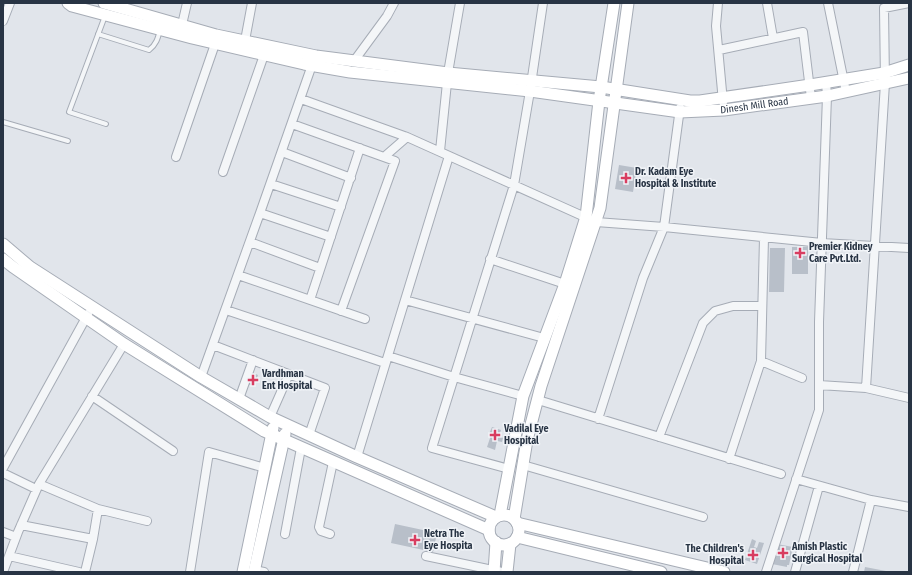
<svg xmlns="http://www.w3.org/2000/svg" width="912" height="575" viewBox="0 0 912 575" font-family="'Fira Sans Condensed',sans-serif">
<style>
.building{fill:#b8bfc9}
.lines{fill:none;stroke-linecap:round;stroke-linejoin:round}
.lane-casing{stroke:#a6acb6;stroke-width:6}
.street-casing{stroke:#a6acb6;stroke-width:10}
.secondary-casing{stroke:#a6acb6;stroke-width:13}
.lane{stroke:#f4f6f8;stroke-width:4}
.street{stroke:#f4f6f8;stroke-width:8}
.secondary{stroke:#fff;stroke-width:11}
.poi-dot{fill:#d83d60;stroke:#f1f4f8;stroke-width:1.5}
.labels{text-anchor:middle;dominant-baseline:central;stroke-width:3;stroke-linejoin:round;paint-order:stroke}
.street-label{font-size:10px;fill:#283444;stroke:#f1f4f8}
.poi-label{font-size:10px;font-weight:bold;fill:#283444;stroke:#f1f4f8;text-anchor:start}
</style>
<rect width="100%" height="100%" fill="#e1e5eb"/>
<path class="building" d="M619,165L637,168L633,192L615,189Z
M792,247H808V274H792Z
M770,248H785L784,292H769Z
M251,372L258,375L254,386L246,384Z
M492,427L501,430L499,436L503,438L502,442L497,441L495,450L487,447L491,435L489,434Z
M395,524L437,533L433,552L391,543Z
M752,539L756,541L754,547L757,548L759,542L764,543L757,564L745,560Z
M777,544L793,547L789,565H787V567L772,564Z
M865,567L886,571V572H864Z"/>
<g class="lines">
<g class="lane-casing">
<path id="lane" d="M105,16L69,112L106,124
M98,34L149,50C156,45 158,38 160,30
M3,122L68,141"/>
</g>
<g class="street-casing">
<path id="street" d="M718,3L716,26L723,102
M767,3L773,38
M828,3L846,92
M3,21L10,3
M181,29L187,3
M244,46L252,3
M719,50L803,32L811,98
M354,61L387,16L394,3
M301,99L407,137L596,222L664,227L822,243L909,248
M292,124L395,161L341,311
M440,151L448,73L460,3
M282,152L351,178
M176,157L215,44
M384,157L407,137
M223,172L264,55
M271,184L341,207
M260,213L331,237
M250,242L320,268
M490,259L565,284
M238,275L365,319
M310,300L360,148
M405,300L544,338
M226,310L385,363
M213,345L325,388L309,435
M388,356L454,377L523,396
M761,361L802,378
M201,377L260,213L312,65
M819,385L866,388L909,398
M866,388L885,83L884,8L909,3
M92,396L173,451
M239,399L253,360
M538,400L781,474
M270,417L289,374
M598,419L643,278L664,227L680,108
M659,437L703,323L715,311L733,306H762
M357,457L449,156
M729,459L761,361L764,238
M523,465L703,517
M3,468L88,314
M509,469L432,448L514,185L530,91L543,3
M3,473L36,489
M796,479L871,500L909,507
M39,484L98,509L147,521
M21,525L93,539L98,509
M3,532L16,537
M285,534L301,448
M330,534L321,531L319,527L333,462
M9,556L79,572
M426,556L502,572
M254,570L264,572
M3,572L18,532L39,484L124,344
M85,572L93,539
M190,572L209,452L265,468
M766,572L819,410V322L827,96L826,82
M795,572L819,486
M853,572L871,500"/>
</g>
<g class="secondary-casing">
<g id="secondary">
<path id="s1" d="M68,3L72,6L192,38L304,64L350,72L530,91L680,112L724,110L827,96L909,78"/>
<path d="M104,3L216,35L316,56L448,73L601,87L690,101H700L810,85L884,73L909,65"/>
<path d="M3,244L30,267L201,377L270,417L357,457L496,517"/>
<path d="M3,259L13,267L124,344L264,431L489,530"/>
<path d="M500,515L523,396L565,284L586,217L599,101L614,3"/>
<circle cx="504" cy="530" r="15"/>
<path d="M514,519L527,440L541,386L600,208L628,3"/>
<path d="M517,523L724,572"/>
<path d="M517,537L661,572"/>
<path d="M243,572L273,428"/>
<path d="M254,572L285,434"/>
<path d="M494,572L496,542"/>
<path d="M507,572L510,544"/>
</g>
</g>
<use href="#lane" class="lane"/>
<use href="#street" class="street"/>
<use href="#secondary" class="secondary"/>
</g>
<g class="poi-dot">
<path d="M624 172h4v4h4v4h-4v4h-4v-4h-4v-4h4z"/>
<path d="M798 247h4v4h4v4h-4v4h-4v-4h-4v-4h4z"/>
<path d="M251 374h4v4h4v4h-4v4h-4v-4h-4v-4h4z"/>
<path d="M493 429h4v4h4v4h-4v4h-4v-4h-4v-4h4z"/>
<path d="M413 534h4v4h4v4h-4v4h-4v-4h-4v-4h4z"/>
<path d="M781 547h4v4h4v4h-4v4h-4v-4h-4v-4h4z"/>
<path d="M751 549h4v4h4v4h-4v4h-4v-4h-4v-4h4z"/>
</g>
<g class="labels">
<g class="street-label">
<text stroke="none"><textPath href="#s1" startOffset="698">Dinesh Mill Road</textPath></text>
</g>
<g class="poi-label">
<text x="635" y="172">Dr. Kadam Eye<tspan x="635" dy="12">Hospital &amp; Institute</tspan></text>
<text x="809" y="247">Premier Kidney<tspan x="809" dy="12">Care Pvt.Ltd.</tspan></text>
<text x="262" y="374">Vardhman<tspan x="262" dy="12">Ent Hospital</tspan></text>
<text x="504" y="429">Vadilal Eye<tspan x="504" dy="12">Hospital</tspan></text>
<text x="424" y="534">Netra The<tspan x="424" dy="12">Eye Hospita</tspan></text>
<text x="792" y="547">Amish Plastic<tspan x="792" dy="12">Surgical Hospital</tspan></text>
<text x="744" y="549" text-anchor="end">The Children's<tspan x="744" dy="12">Hospital</tspan></text>
</g>
</g>
<rect width="912" height="575" fill="none" stroke="#283444" stroke-width="8"/>
</svg>
